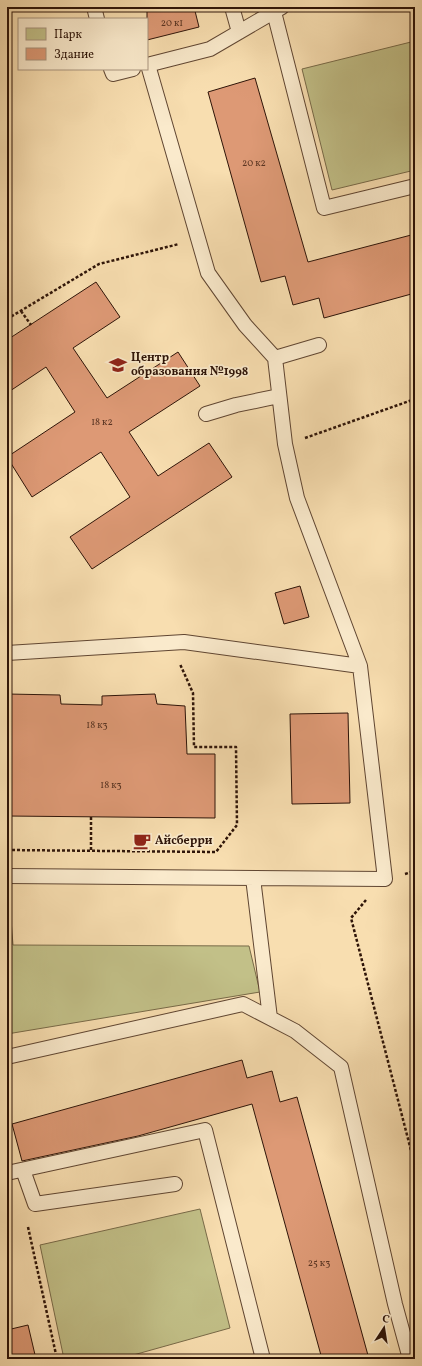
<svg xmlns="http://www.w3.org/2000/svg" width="422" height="1366" viewBox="0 0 422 1366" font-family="Vollkorn,serif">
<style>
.green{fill:#c2c088;stroke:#786a48}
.building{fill:#dd9975;stroke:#2e1408}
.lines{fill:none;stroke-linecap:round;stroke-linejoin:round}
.lane-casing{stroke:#604632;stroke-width:16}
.path{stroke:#2e1408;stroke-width:2.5;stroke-dasharray:3 2;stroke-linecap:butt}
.lane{stroke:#faeacc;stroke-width:14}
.labels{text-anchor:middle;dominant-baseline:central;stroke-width:3.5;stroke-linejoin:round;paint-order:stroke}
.number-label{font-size:10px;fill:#5a3523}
.poi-label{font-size:12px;font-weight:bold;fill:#2e1408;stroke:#faeacc;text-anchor:start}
</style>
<rect width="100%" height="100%" fill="#f8deb0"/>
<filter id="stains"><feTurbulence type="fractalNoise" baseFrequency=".005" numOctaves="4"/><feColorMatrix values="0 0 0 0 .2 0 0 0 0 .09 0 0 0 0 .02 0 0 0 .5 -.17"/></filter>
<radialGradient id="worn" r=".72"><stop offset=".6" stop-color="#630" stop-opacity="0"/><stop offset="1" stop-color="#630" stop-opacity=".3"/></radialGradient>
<path class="green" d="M415,41V170L332,190L302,69Z
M7,907H10L13,945L249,946L260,992L7,1034Z
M200,1209L230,1328L119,1359H64L40,1245Z"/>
<path class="building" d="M147,7H194L199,27L147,40Z
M255,78L308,262L415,234V293L324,318L319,298L293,305L285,276L261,282L208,92Z
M96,282L120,317L73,348L107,398L178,352L200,386L129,432L158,476L209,443L232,477L92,569L70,537L130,497L101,452L32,497L7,457L75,412L46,367L7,393V340Z
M300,586L309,617L284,624L275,593Z
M7,694L60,695L61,704L102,705V696L155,694L157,704L185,706L187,754H215V818L7,816Z
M348,713L350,803L292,804L290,714Z
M242,1060L247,1078L272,1071L280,1102L297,1097L369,1359H322L252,1104L138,1136L22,1161L12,1124Z
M28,1325L36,1359H7V1330Z"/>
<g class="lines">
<g class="lane-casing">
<path id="lane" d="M94,7L97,19
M232,7L239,32
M274,12L324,208L415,186
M147,65L210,49L282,7
M148,65L208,273L245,325L275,358L285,444L297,498L360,666
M111,69L113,74L133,69
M275,358L319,345
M206,414L236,405L279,396
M7,653L184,642L360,666L385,879L7,876
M253,878L270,1018
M7,1057L243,1004L295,1031L341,1067L395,1304L410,1359
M23,1170L35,1204L175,1184
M7,1173L205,1130L263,1359"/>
</g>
<path class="path" d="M21,311L31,325
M7,319L99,264L179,244
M305,438L415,399
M7,850L216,852L237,825L236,747H194L193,693L180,664
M91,850V817
M405,874L415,871
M366,900L351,918L415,1166
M28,1227L57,1359
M411,1276L415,1270"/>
<use href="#lane" class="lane"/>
</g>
<defs>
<g id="school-bare" transform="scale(1.38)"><path d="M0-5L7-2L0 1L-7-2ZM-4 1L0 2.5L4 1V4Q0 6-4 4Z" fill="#8f2418" stroke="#faeacc" stroke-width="2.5" paint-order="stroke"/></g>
<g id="cafe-bare" transform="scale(1.38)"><path d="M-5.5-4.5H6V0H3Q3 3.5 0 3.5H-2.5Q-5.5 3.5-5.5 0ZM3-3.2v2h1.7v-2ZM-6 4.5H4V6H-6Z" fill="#8f2418" stroke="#faeacc" stroke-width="2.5" paint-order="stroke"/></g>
</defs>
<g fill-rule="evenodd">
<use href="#school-bare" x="118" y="365"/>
<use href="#cafe-bare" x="142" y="841"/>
</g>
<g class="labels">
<g class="number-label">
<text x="172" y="23">20 к1</text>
<text x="254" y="163">20 к2</text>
<text x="102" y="422">18 к2</text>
<text x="97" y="725">18 к3</text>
<text x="111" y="785">18 к3</text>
<text x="319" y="1263">25 к3</text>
</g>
<g class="poi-label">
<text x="131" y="358">Центр<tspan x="131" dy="14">образования №1998</tspan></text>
<text x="155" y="841">Айсберри</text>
</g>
</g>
<rect width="422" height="1366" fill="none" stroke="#f8deb0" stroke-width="24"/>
<rect x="8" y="8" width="406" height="1350" fill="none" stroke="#2e1408" stroke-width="2"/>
<rect x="12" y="12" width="398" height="1342" fill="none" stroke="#2e1408"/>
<rect x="18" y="18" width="130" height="52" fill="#faeacc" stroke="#a8947e"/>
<rect x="26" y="28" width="20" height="12" fill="#c2c088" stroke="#a8947e"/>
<text x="54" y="38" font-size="12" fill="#2e1408">Парк</text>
<rect x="26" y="48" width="20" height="12" fill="#dd9975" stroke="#a8947e"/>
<text x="54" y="58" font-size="12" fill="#2e1408">Здание</text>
<g transform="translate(384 1328) rotate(12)" stroke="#faeacc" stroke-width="3" paint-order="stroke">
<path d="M0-3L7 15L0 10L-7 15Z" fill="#2e1408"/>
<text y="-6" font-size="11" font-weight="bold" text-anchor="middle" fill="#2e1408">С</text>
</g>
<rect width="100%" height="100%" filter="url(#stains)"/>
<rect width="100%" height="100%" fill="url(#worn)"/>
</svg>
